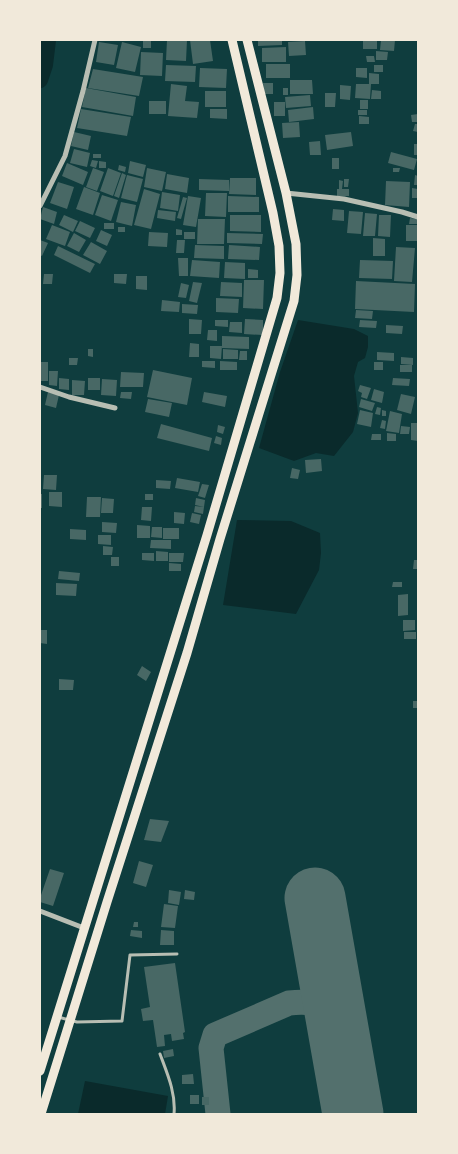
<svg xmlns="http://www.w3.org/2000/svg" width="458" height="1154" viewBox="0 0 458 1154" font-family="Figtree,sans-serif">
<style>
.water{fill:#0a2a2b}
.lines{fill:none;stroke-linecap:round;stroke-linejoin:round}
.river{stroke:#0a2a2b;stroke-width:16}
.taxiway{stroke:#53706d;stroke-width:25}
.runway{stroke:#53706d;stroke-width:61}
.building{fill:#486865}
.service{stroke:#b8beb3;stroke-width:3}
.minor{stroke:#b8beb3;stroke-width:5}
.primary{stroke:#f1e9da;stroke-width:9}
</style>
<rect width="100%" height="100%" fill="#0f3d3e"/>
<path class="water" d="M298,320L354,329L368,336V347L365,358L358,362L354,376L358,413L353,432L334,456L316,453L294,461L259,448L280,372Z
M237,520L291,521L320,533L321,553L319,570L296,614L223,605Z
M85,1081L168,1096L165,1114H78Z"/>
<g class="lines">
<path class="river" d="M40,80L45,65L48,40"/>
<path class="taxiway" d="M218,1114L211,1048L215,1035L289,1003C310,1001 318,1003 336,1013"/>
<path class="runway" d="M315,898L353,1114"/>
</g>
<path class="building" d="M143,40H151V48H143Z
M167,40H187L186,61L166,60Z
M190,40H210L213,61L193,64Z
M258,40H282V45L258,46Z
M363,40H377V49H363Z
M381,40H395L394,51L380,50Z
M305,41L306,55L289,56L288,42Z
M99,42L118,45L114,65L96,62Z
M122,42L141,47L135,72L116,68Z
M286,47V62H262V48Z
M376,51L388,52L387,60H376Z
M141,52L163,53L162,76L140,75Z
M366,56H374L375,62H367Z
M266,64H290V78H266Z
M166,65L196,66L195,82L165,81Z
M374,65H383V72H374Z
M200,68L227,69L226,88L199,87Z
M356,68H367V78L356,77Z
M93,69L143,77L139,96L88,88Z
M369,73L379,74V84H371L370,99L355,98L356,84H369Z
M290,80H312L313,94H290Z
M263,83H273V94H264Z
M171,84L187,86L185,101L199,102L197,118L168,116Z
M340,85L351,86L350,100L340,99Z
M86,88L136,97L133,116L82,107Z
M283,88H288V95H283Z
M372,90L381,91V99H371Z
M205,91H226V107H205Z
M325,93H336L335,107H325Z
M310,95L311,106L286,108L285,97Z
M360,100H368V109H360Z
M149,101H166V114H149Z
M274,102H285V116H274Z
M313,107L314,119L289,122L288,110Z
M81,109L131,117L127,136L77,128Z
M210,109H227V119L210,118Z
M358,110H367V115H358Z
M418,114V122H412L411,115Z
M359,116L369,117V124H359Z
M299,122L300,137L283,138L282,123Z
M415,124H418V132L413,131Z
M74,132L91,136L88,150L71,146Z
M351,132L353,146L327,150L325,135Z
M320,141L321,155H310L309,142Z
M414,144H418V155H414Z
M74,149L90,153L87,167L70,163Z
M391,152L417,159L414,170L388,163Z
M93,154H101V158H93Z
M332,158H339V169H332Z
M92,160L98,161L96,168L90,166Z
M99,161L106,162V168H99Z
M130,161L146,165L143,177L128,173Z
M67,163L88,172L83,185L62,176Z
M119,165L126,167L125,172L118,170Z
M93,168L104,172L97,191L86,187Z
M108,168L121,173L113,196L100,191Z
M147,168L166,172L162,191L144,187Z
M393,168H400L399,172H393Z
M122,173L126,175L119,198L114,196Z
M167,174L189,178L187,193L165,189Z
M127,175L143,179L137,202L121,198Z
M415,175L418,176V185H414Z
M230,178H256V195L229,194Z
M199,179L229,180V191L199,190Z
M344,179H349L348,187H344Z
M339,180L343,181L342,189H349V196H337V189H339Z
M386,181L410,182L409,207L385,205Z
M58,182L74,187L67,209L50,203Z
M84,187L100,193L93,215L76,209Z
M412,188L418,189V198H412Z
M144,189L160,194L151,229L134,225Z
M162,192L180,195L178,211L160,208Z
M206,193H227L226,217L205,216Z
M102,195L118,200L111,221L95,215Z
M188,196L201,198L196,227L183,225Z
M228,196L259,197V212H228Z
M183,197L187,198L181,219L177,218Z
M121,202L136,205L132,226L116,222Z
M43,207L57,212L54,224L40,219Z
M333,209L344,210V221L332,220Z
M158,210L176,212L175,221L157,218Z
M349,211L363,212L361,234L347,233Z
M365,213L377,214L375,236H363Z
M64,215L78,221L73,232L59,225Z
M230,215H261V232L230,231Z
M379,215H391L390,237L378,236Z
M410,218L417,219V224H409Z
M198,219H225L224,244H197Z
M80,221L95,228L90,238L75,231Z
M104,223H114V229H104Z
M52,225L70,232L65,246L46,239Z
M406,225H417V241H406Z
M118,227H125V232H118Z
M176,229L182,230V235H176Z
M101,230L112,235L107,246L96,241Z
M149,232L168,233L167,247L148,246Z
M184,232H195V239H184Z
M74,233L86,240L79,252L67,246Z
M227,233L263,234L262,244L227,243Z
M373,238L385,239V256H373Z
M40,240L48,243L42,256L40,255Z
M177,240H185L184,253H176Z
M91,242L107,251L100,264L83,255Z
M195,245L224,246V259L194,258Z
M229,245L260,247L259,260L228,259Z
M58,246L95,264L90,273L54,255Z
M396,247L415,248L412,282L394,281Z
M178,258H188V276H179Z
M192,260L220,262L219,278L190,276Z
M360,260L393,261L392,279L359,278Z
M225,262L245,263V279L224,278Z
M248,269L258,270V278H248Z
M44,274H53L52,284H43Z
M114,274H127L126,284L114,283Z
M136,276H147V290L136,289Z
M244,280H264L263,309L243,308Z
M356,281L415,284L414,312L355,309Z
M193,282L202,283L197,303L189,301Z
M221,282L242,283V297L220,296Z
M181,283L189,285L186,298L178,297Z
M216,298L239,299L238,313L216,312Z
M162,300L180,302L179,312L161,311Z
M182,304L198,305L197,314L182,313Z
M356,310L373,311L372,319L355,318Z
M189,319L202,320L201,334H189Z
M245,319L263,320V335L244,334Z
M215,320H228V327L215,326Z
M360,320L377,321L376,328L359,327Z
M230,322H242V333L229,332Z
M386,325L403,326L402,334L386,333Z
M208,330H217V341L207,340Z
M222,336L249,337V349L222,348Z
M190,343L199,344V357H189Z
M210,346H222L221,359L210,358Z
M88,349H93V357L88,356Z
M223,349L238,350V359H223Z
M240,351H247V360H239Z
M377,352L394,353V361L377,360Z
M401,357L413,358V365L401,364Z
M69,358H78L77,365H69Z
M202,361H215V368L202,367Z
M220,361L237,362V370H220Z
M40,362H48V381H40Z
M374,362H383V370H374Z
M400,365H412V372H400Z
M153,370L192,378L187,405L147,397Z
M49,371H58L57,386L49,385Z
M121,372L144,373L143,387H120Z
M59,378L69,379V390L59,389Z
M88,378H100V390H88Z
M393,378L410,379L409,386L392,385Z
M102,379L117,380L116,396L101,395Z
M72,380L85,381L84,395H72Z
M360,385L371,388L367,399L361,397L362,393L358,391Z
M374,389L384,392L382,403L371,400Z
M48,392L59,395L56,408L45,405Z
M121,392H132L131,399L120,398Z
M204,392L227,396L225,407L202,402Z
M401,394L415,397L411,414L397,410Z
M148,399L172,403L169,417L145,412Z
M361,399L375,403L372,411L359,407Z
M377,407L381,408L380,415L375,414Z
M360,410L373,413L371,427L357,424Z
M382,410L386,411V416H382Z
M390,411L402,414L399,433L386,431Z
M382,420L386,421L385,429L380,428Z
M411,423H418V441L411,440Z
M161,424L212,438L209,451L157,438Z
M218,425L225,427L223,434L217,432Z
M401,426L410,427L409,434H400Z
M387,433L396,434V441H387Z
M372,434H381V440H371Z
M216,436L222,438L221,445L214,443Z
M321,459L322,471L306,473L305,460Z
M292,468L300,470L298,479L290,478Z
M44,475H57L56,490L43,489Z
M177,478L200,482L198,492L175,488Z
M156,480L171,481L170,489L156,488Z
M202,484L209,485L205,498L198,496Z
M49,492H62V507L49,506Z
M40,494H42V508H40Z
M145,494H153V500H145Z
M87,497H101L100,517H86Z
M102,498L114,499L113,513H101Z
M196,498L205,500L204,507L195,505Z
M195,506L204,507L203,514L194,512Z
M142,507H152L151,521L141,520Z
M174,512L185,513L184,524L174,523Z
M192,513L201,515L199,524L190,522Z
M102,522L117,523L116,533L102,532Z
M137,525L150,526V538H137Z
M152,527H162V538L151,537Z
M163,528H179V539H163Z
M70,529L86,530V540L70,539Z
M98,535H111V545L98,544Z
M151,540H171V549L150,548Z
M103,546L113,547L112,555H103Z
M156,551L168,552V561H156Z
M142,553H154V561L142,560Z
M169,553H184L183,562H169Z
M111,557H119V566H111Z
M414,560H418V569H413Z
M169,563L181,564V571H169Z
M59,571L80,573L79,581L58,579Z
M393,582H402V587H392Z
M56,583L77,584L76,596L56,595Z
M408,594V615L398,616V595Z
M403,620H415V630L403,631Z
M40,630H47V644L40,643Z
M404,632H416V639H404Z
M142,666L151,672L146,681L137,675Z
M59,679L74,680L73,690H59Z
M413,701H418V708H413Z
M150,819L169,821L161,842L144,840Z
M139,861L153,865L146,887L133,883Z
M50,869L64,873L53,906L40,902V898Z
M169,890L181,892L179,905L168,903Z
M185,890L195,892L194,900L184,899Z
M164,904L178,906L175,928L161,927Z
M134,922H138V927H133Z
M131,930L142,931V938L130,936Z
M161,930L174,931V945H160Z
M175,963L185,1032L183,1033L184,1039L172,1041L171,1034L164,1035L165,1046L157,1047L153,1020L143,1021L141,1009L150,1007L144,967Z
M173,1049L174,1056L164,1058L163,1051Z
M193,1074L194,1084H182V1075Z
M190,1095H199V1104H190Z
M202,1097H209V1105H202Z"/>
<g class="lines">
<path class="service" d="M58,1017L77,1022L122,1021L130,955L177,954
M160,1054C167,1073 176,1093 174,1114"/>
<path class="minor" d="M286,193L344,199L402,212L418,217
M40,206L65,156L83,91L95,40
M40,387L69,397L115,408
M40,911L84,928"/>
<path class="primary" d="M40,1071L207,535L277,298L280,273L279,246L273,213L232,40
M41,1114L107,902L187,653L220,539L294,301L297,275L296,244L286,193L247,40"/>
</g>
<rect width="458" height="1154" fill="none" stroke="#f1e9da" stroke-width="82"/>
</svg>
